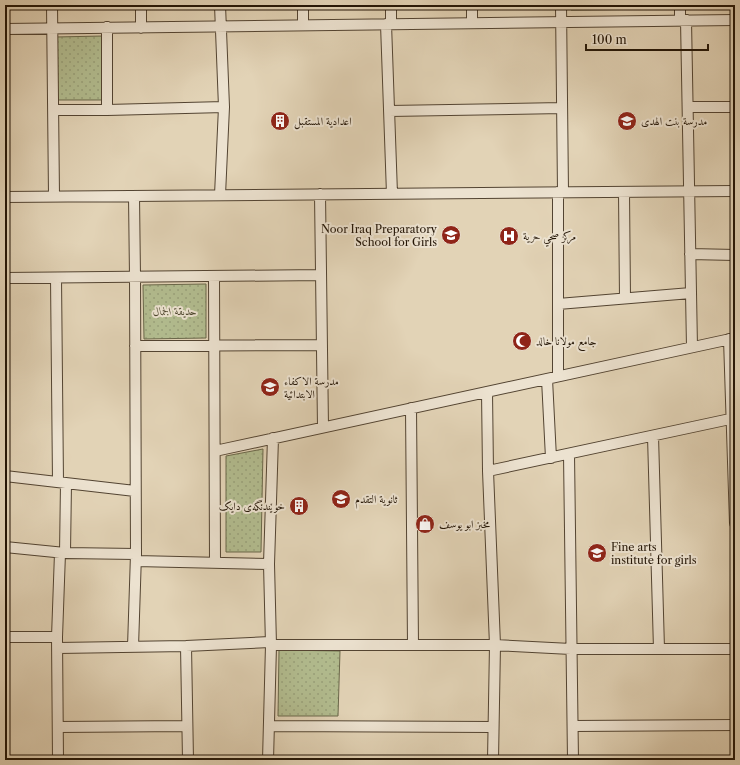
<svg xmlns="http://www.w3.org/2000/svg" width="740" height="765" viewBox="0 0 740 765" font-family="'Libre Caslon Text',Amiri,serif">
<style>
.park{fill:url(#park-dots);stroke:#6a684a}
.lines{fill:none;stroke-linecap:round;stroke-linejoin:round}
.minor-casing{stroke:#534432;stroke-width:12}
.minor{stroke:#ece2d0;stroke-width:10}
.labels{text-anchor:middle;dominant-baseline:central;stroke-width:4;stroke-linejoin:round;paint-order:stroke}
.poi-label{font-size:11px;fill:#231506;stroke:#ece2d0;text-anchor:start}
.park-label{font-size:11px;font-style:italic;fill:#4e472f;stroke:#ece2d0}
</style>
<defs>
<pattern id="park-dots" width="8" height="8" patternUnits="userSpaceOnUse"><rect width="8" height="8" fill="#b2bc8f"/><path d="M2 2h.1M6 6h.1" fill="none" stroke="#99a17a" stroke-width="1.8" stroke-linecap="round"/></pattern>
</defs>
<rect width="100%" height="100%" fill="#e2d3b6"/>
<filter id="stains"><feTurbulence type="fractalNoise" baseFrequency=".005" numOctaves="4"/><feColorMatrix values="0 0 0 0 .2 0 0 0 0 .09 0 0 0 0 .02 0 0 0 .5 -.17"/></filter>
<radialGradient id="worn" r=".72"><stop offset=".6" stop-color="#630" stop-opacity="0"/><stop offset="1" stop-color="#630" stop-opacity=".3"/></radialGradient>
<path class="park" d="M571,5H670V9L571,10Z
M103,36L104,100H55V37Z
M206,284V338L144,339L143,285Z
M263,449L261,552H226V456Z
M279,650L340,651L338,716H278Z"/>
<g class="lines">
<g class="minor-casing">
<path id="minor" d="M52,5L54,196
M141,5V28
M220,5L224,107L220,195
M303,5V25
M391,5V24
M472,5V23
M561,5L563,192
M680,5V20
M686,20L692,347
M386,24L392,194
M5,29L735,20
M688,107H735
M53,110H107L224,107
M107,110V27
M389,111L562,108
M558,192V376
M624,192L625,298
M320,194L323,427
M5,197L735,191
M690,254L735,255
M214,276L215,563
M5,278L321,275
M56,278L58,482
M558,304L691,293
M729,339L735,523
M135,346L322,345
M547,379L551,458
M487,392L488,471L495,645L493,760
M411,408L413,645
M653,436L659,649
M215,451L735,338
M569,454L573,760
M488,471L730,419
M5,476L135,491
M5,547L65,553L136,554
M65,553L66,483
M136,561L269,564
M5,637H57
M271,645H495L571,649H735
M186,646L188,760
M133,647L136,554L135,277L134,196
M58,648L186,646L270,642
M269,726L493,727
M573,726L735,725
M58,727L187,726
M58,760L57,637L60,553
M268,760L271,645L269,564L273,438"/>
</g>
<use href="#minor" class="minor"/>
</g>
<defs>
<g id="building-disc" transform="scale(1)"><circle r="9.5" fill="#8f2418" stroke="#ece2d0"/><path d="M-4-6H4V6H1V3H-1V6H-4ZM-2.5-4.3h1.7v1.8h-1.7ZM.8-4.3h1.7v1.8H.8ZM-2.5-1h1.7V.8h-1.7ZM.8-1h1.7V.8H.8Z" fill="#fff"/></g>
<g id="school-disc" transform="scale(1)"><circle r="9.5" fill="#8f2418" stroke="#ece2d0"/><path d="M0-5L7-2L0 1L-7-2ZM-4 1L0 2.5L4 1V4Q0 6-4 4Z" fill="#fff"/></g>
<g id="hospital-disc" transform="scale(1)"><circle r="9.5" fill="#8f2418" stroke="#ece2d0"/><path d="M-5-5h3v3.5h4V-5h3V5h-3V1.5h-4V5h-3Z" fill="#fff"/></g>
<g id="mosque-disc" transform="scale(1)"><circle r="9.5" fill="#8f2418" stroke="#ece2d0"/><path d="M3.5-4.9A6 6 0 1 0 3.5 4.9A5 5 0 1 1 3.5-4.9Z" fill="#fff"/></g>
<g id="shop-disc" transform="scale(1)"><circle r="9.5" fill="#8f2418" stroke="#ece2d0"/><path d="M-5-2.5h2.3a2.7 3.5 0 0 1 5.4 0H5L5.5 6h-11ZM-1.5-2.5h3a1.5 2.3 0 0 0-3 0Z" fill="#fff"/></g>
</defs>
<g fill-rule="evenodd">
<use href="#building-disc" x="280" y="121"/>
<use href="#school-disc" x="627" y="121"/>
<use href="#school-disc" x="451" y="235"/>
<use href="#hospital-disc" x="509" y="236"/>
<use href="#mosque-disc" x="522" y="341"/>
<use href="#school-disc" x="270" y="387"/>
<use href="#school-disc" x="341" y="499"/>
<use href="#building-disc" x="299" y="506"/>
<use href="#shop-disc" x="425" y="524"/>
<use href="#school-disc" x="597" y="553"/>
</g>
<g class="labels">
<g class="poi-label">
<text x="294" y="121">اعدادية المستقبل</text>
<text x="641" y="121">مدرسة بنت الهدی</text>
<text x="437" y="229" text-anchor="end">Noor Iraq Preparatory<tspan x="437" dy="13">School for Girls</tspan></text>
<text x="523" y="236">مركز صحي حرية</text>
<text x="536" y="341">جامع مولانا خالد</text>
<text x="284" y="381">مدرسة الاكفاء<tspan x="284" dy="13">الابتدائية</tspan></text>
<text x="355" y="499">ثانوية التقدم</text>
<text x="285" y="506" text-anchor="end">خوێندنگەی دایک</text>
<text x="439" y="524">مخبز ابو يوسف</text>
<text x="611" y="547">Fine arts<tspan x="611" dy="13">institute for girls</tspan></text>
</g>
<g class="park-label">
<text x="175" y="311">حديقة الجمال</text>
</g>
</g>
<rect width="740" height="765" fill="none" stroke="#e2d3b6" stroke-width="20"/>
<rect x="6" y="6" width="728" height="753" fill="none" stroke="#231506" stroke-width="2"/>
<rect x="10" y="10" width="720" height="745" fill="none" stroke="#231506"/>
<path d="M586 44v6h122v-6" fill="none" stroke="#231506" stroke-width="2"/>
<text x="592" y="44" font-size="12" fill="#231506" stroke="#ece2d0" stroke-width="3" paint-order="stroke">100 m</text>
<rect width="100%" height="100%" filter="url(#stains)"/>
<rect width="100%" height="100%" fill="url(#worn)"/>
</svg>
